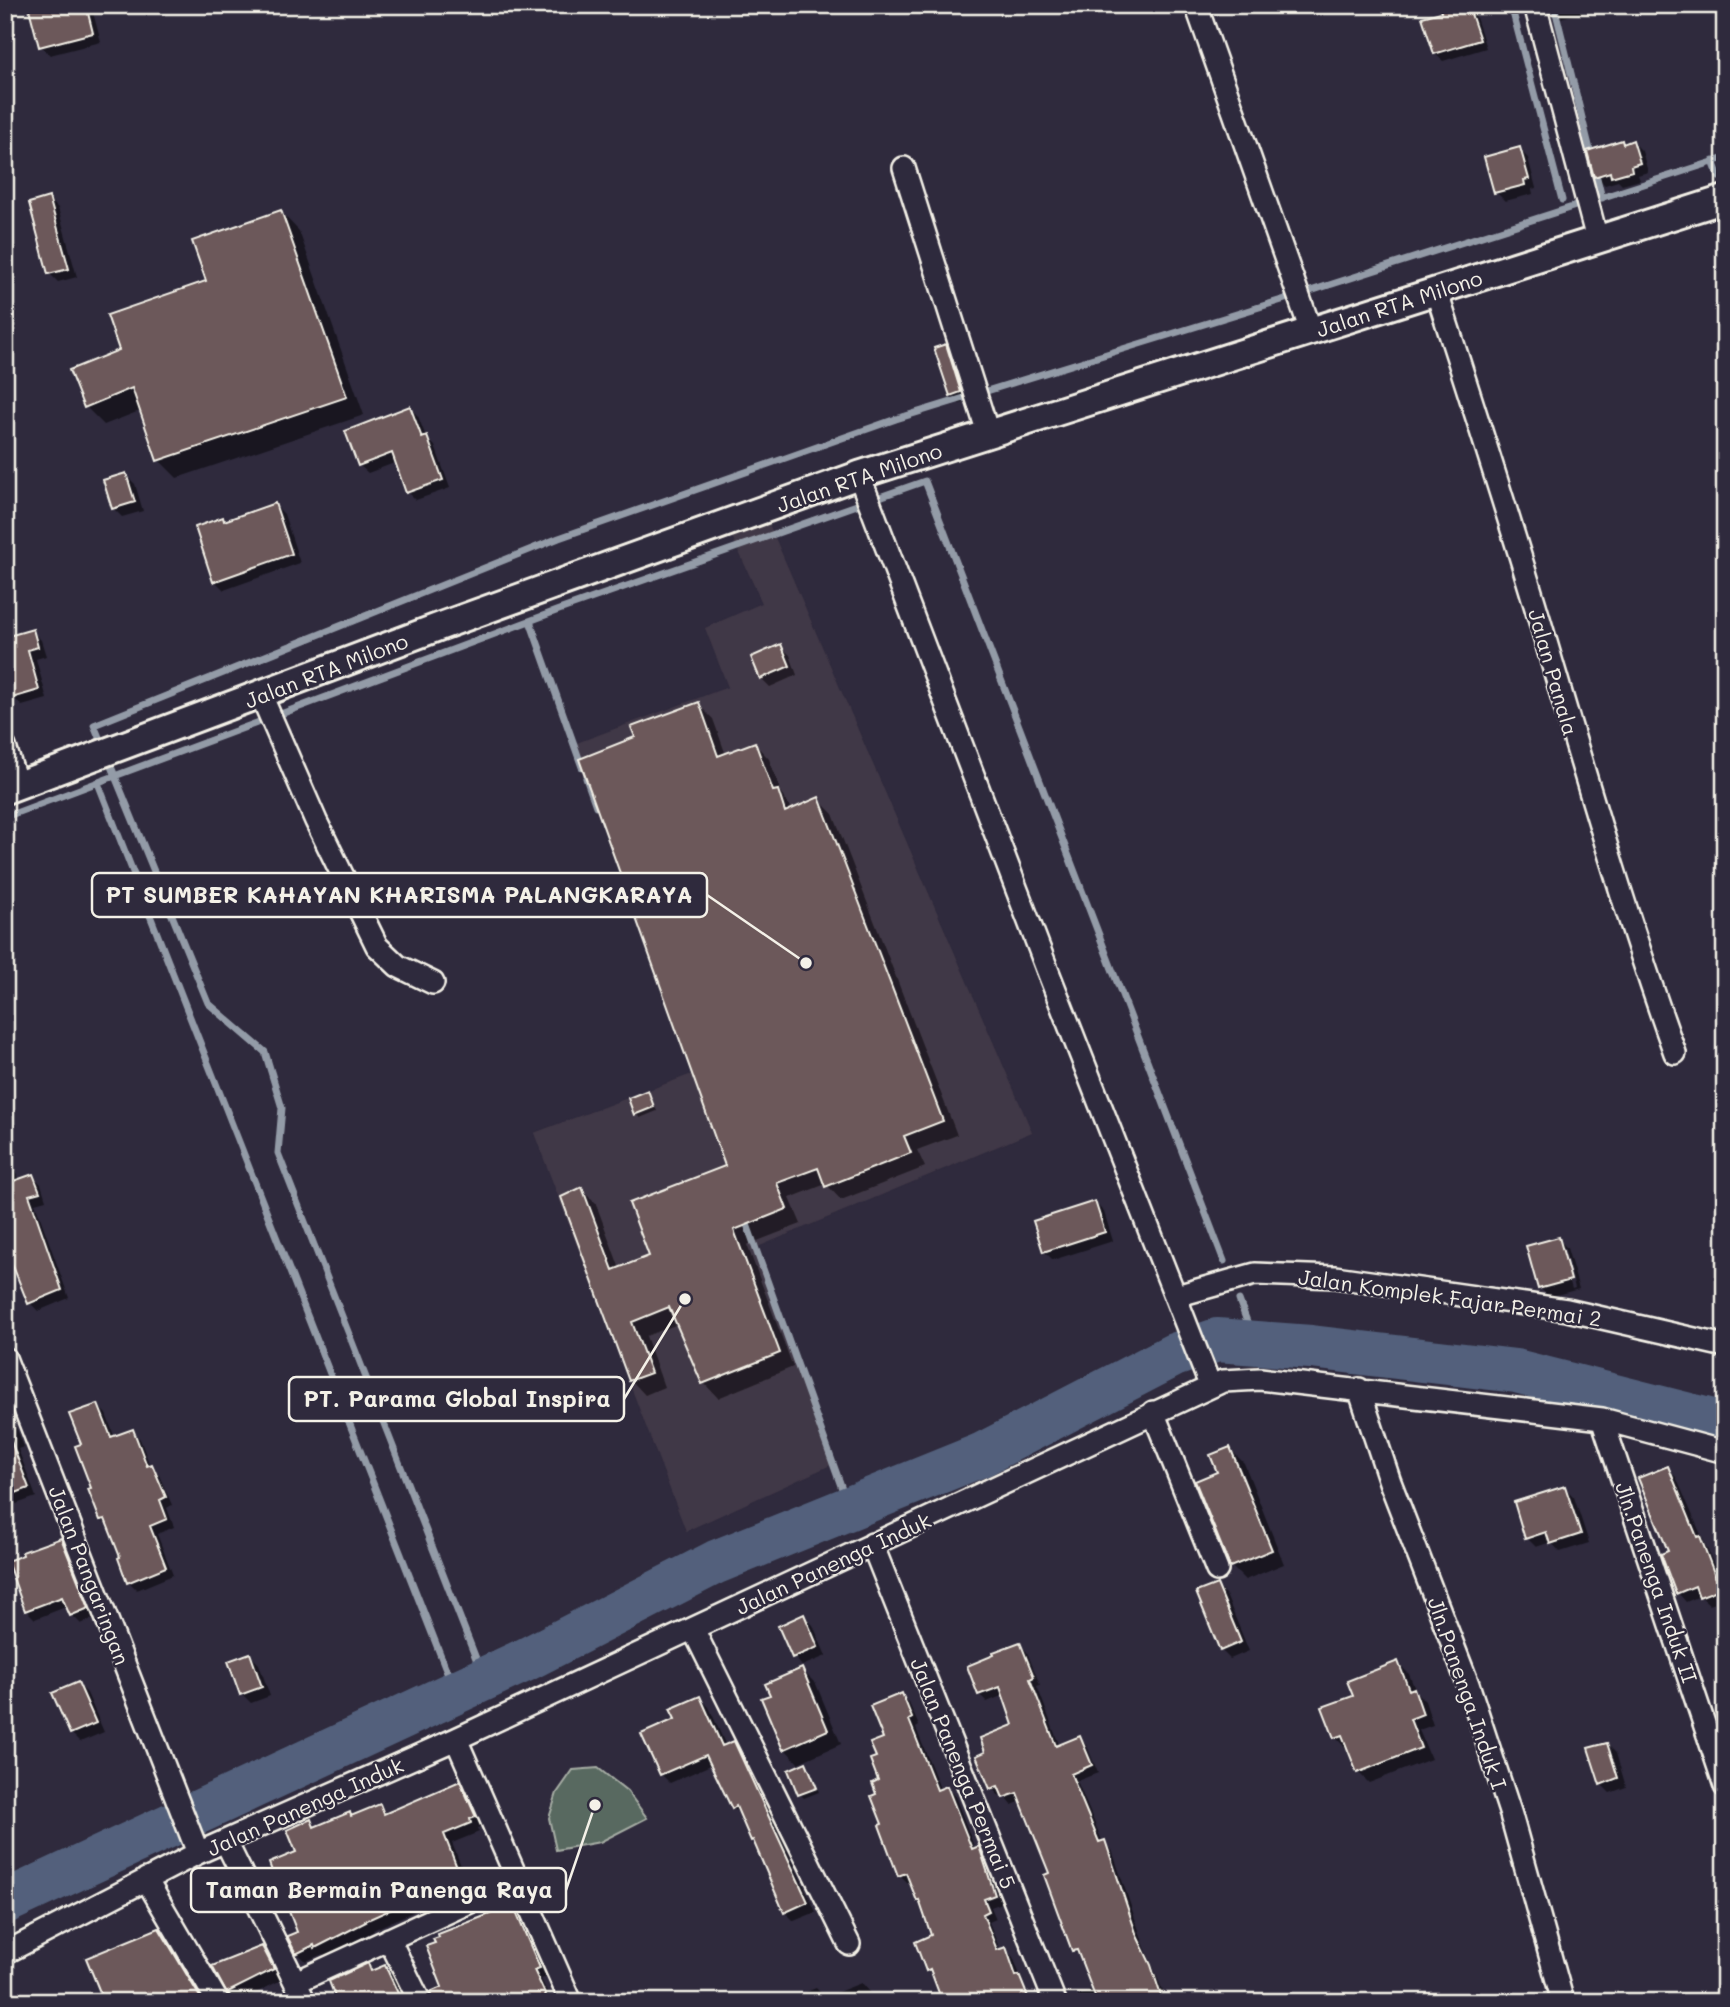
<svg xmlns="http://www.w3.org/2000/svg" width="1730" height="2007" viewBox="0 0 1730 2007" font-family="Mali,sans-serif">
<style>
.built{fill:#413846}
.green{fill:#586961;stroke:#a6ada4;stroke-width:2}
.shadow{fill:#0007;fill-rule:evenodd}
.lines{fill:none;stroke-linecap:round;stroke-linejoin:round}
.stream{stroke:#939ba7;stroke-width:7}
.river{stroke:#52617c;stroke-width:44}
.building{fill:#6c595a;stroke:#f4f1e8;stroke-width:2}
.minor-casing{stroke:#f4f1e8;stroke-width:26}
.tertiary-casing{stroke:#f4f1e8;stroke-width:32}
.minor{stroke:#2f2a3d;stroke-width:21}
.tertiary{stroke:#2f2a3d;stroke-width:26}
.labels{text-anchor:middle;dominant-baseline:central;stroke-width:5;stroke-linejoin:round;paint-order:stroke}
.street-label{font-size:21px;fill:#f4f1e8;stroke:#2f2a3d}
.leader{fill:none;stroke:#f4f1e8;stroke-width:2.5}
.callout-dot{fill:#f4f1e8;stroke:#2f2a3d;stroke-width:2.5}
.callout{fill:#2f2a3d;stroke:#f4f1e8;stroke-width:2.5}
.callout-label{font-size:23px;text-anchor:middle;font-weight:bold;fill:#f4f1e8}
</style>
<rect width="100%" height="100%" fill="#2f2a3d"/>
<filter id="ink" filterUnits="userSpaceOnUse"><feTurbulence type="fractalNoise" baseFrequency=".0143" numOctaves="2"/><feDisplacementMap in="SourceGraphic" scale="14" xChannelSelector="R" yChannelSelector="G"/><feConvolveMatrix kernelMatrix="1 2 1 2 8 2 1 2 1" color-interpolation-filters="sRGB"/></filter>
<g filter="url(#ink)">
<path class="built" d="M763,510L1032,1132L755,1248L833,1464L686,1531L534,1133L692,1074L574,744L728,687L705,628L762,603L726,523Z"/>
<path class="green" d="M598,1768L627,1791L647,1818L600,1842L556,1850L549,1818L557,1793L573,1770Z"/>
<path class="shadow" d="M30,5H91L101,42L50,55L41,46Z
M1441,5H1472L1486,48L1443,61L1435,54L1443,13Z
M1550,5H1582L1584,12L1560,18Z
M1622,142L1625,145L1633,142L1642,151L1648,172L1638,175L1640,180L1622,185L1618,181L1605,185L1596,176Z
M1519,149L1528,158L1536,188L1532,189L1533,194L1505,201L1496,192Z
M49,199L58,208L77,277L58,282L49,273Z
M281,212L299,231L364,415L177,478L159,460L142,410L104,425L86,407L121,351L208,282Z
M946,346L955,355L969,401L960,404L951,395Z
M410,408L418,416L426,437L435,446L450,488L416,500L408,492L397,462L368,473L359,465Z
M126,475L135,484L143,511L122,517L113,508Z
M275,505L284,514L300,563L224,590L215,581L222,519L226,522Z
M32,631L41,640L46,656L36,659L47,699L22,706L13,697Z
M781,647L790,655L797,675L770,687L761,678Z
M698,704L713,719L726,755L755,744L769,759L784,799L793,810L818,799L833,814L957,1135L917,1150L925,1167L841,1200L826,1184L790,1198L801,1224L747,1245L793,1367L718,1398L704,1383L678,1324L646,1336L664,1387L645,1395L631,1380L582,1190L596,1204L620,1269L652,1257L728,1167L637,738Z
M647,1092L657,1111L640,1118L636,1114Z
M5,1152L10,1157L19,1181L33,1176L41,1184L46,1200L35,1203L69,1298L38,1311L30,1303L5,1239Z
M1095,1203L1104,1212L1113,1241L1053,1260L1044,1251Z
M1558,1239L1567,1248L1579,1289L1549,1297L1540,1288ZM1560,1247H1564L1575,1288L1572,1289Z
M5,1400L24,1447L18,1449L36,1497L5,1508Z
M98,1406L106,1414L115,1438L132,1431L140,1439L150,1466L159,1475L172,1505L167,1508L174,1527L157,1534L173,1575L137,1590L129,1582L123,1558L111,1528L102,1520L83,1445Z
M1230,1449L1244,1463L1284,1564L1245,1580L1231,1566L1219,1473Z
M1667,1468L1676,1477L1725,1590V1599L1710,1605L1700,1596L1686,1602L1678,1593L1670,1552Z
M1565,1488L1574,1497L1589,1543L1560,1552L1551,1542L1536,1547L1527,1538Z
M61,1540L70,1549L96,1617L81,1624L72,1615L68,1606L35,1619L26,1610Z
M1217,1586L1226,1595L1249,1651L1230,1659L1221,1650Z
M804,1616L813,1625L826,1656L802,1666L794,1657Z
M1019,1644L1027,1652L1040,1685L1037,1686L1060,1747L1080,1738L1087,1746L1098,1773L1077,1781L1103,1843L1112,1850L1144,1945L1164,1994L1171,2002H1080L1078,1996L1095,1989L1081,1958L1074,1950L1052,1873L1022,1801L1012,1805L1003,1794L999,1796L992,1788L988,1753L1016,1726L1004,1695L987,1702L979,1694Z
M250,1655L259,1664L270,1696L251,1703L242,1694L230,1662Z
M1398,1663L1409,1674L1416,1692L1425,1701L1433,1725L1419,1730L1431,1759L1369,1783L1358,1772L1349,1747L1346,1748L1335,1737Z
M802,1670L816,1684L841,1744L798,1763L785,1749L772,1696Z
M78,1684L87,1693L104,1732L80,1742L71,1733Z
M901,1695L909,1703L919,1726L916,1728L941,1791L947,1788L955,1796L975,1849L978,1848L986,1856L1002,1903L991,1907L996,1919L989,1922L1000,1950L1005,1949L1013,1957L1022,1980L966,2002H945L935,1977L927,1970L933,1937L922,1903L911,1881L908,1883L900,1875L885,1825L879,1795V1758Z
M700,1698L709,1707L726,1746L733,1743L742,1752L816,1912L794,1921L785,1912L757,1844L752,1840L743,1817L733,1808L713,1764L670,1783L661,1774L677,1720Z
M1607,1744L1616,1753L1626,1787L1610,1793L1601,1784Z
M805,1765L809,1769L819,1792L804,1798L800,1794L790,1771Z
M459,1783L468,1791L483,1826L477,1828L479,1832L452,1843L469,1886L373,1930L374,1931L325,1956L323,1954L306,1961L297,1953L299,1933L286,1901L284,1902L275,1893V1875L299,1853L310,1821L317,1828L349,1814L352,1817L380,1806L387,1814Z
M513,1907L521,1916L547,1977L541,1979L552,2002H449Z
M159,1930L169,1940L205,2002H106Z
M262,1948L272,1958L283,1979L238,2002H233L215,1967Z
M368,1965L374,1972L385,1967L395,1977L406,2002H339Z
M861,1983L870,1993L874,2002H790L795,2000L794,1997L816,1988L825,1997Z"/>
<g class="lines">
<path class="stream" d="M1511,5L1562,200
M1554,5L1602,198
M1713,161L1719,177
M530,621L582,767
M586,778L596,806
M98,783L455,1692
M5,817L556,611L925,481L1224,1261
M744,1216L849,1508
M1239,1300L1255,1343
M484,1679L278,1153L282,1108L265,1052L208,1003L94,725L559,538L896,419L1298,295L1725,158
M5,1914L392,1734L593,1632L773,1553L966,1474L1174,1355"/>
<path class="river" d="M5,1902L525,1660L716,1562L981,1455L1174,1355L1217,1340L1311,1347L1516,1371L1725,1424"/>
</g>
<path class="building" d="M28,5H86L93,33L39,47Z
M1439,5H1468L1480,40L1434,54L1422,17L1441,12Z
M1622,140L1623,144L1633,140L1640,163L1631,166L1632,171L1611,177L1610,172L1594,177L1587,151Z
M1520,147L1529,179L1524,180L1525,185L1494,193L1484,157Z
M49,197L69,269L48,274L29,203Z
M281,210L347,397L157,461L132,388L84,408L69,370L119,350L107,315L206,281L192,241Z
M946,344L961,392L950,396L934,348Z
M410,406L422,438L427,436L443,480L406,493L392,453L358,466L345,431Z
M126,473L135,502L112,509L103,480Z
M275,503L292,554L213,582L195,527L223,517L224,521Z
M33,629L38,647L28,650L39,690L12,698L5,675V637Z
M781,644L790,666L760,679L751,657Z
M699,702L718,756L755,742L773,791L778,790L785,812L819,797L943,1121L904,1136L911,1153L825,1187L818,1168L777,1183L787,1209L734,1230L780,1353L702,1384L669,1307L632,1322L651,1373L629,1381L561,1197L582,1187L613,1270L649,1256L629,1203L725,1166L579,759L635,737L631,727Z
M648,1090L654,1107L634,1115L628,1098Z
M33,1174L40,1192L29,1195L62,1290L28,1304L5,1246V1184Z
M1095,1201L1105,1232L1043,1252L1033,1221Z
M1559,1237L1571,1280L1538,1289L1526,1246Z
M98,1404L111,1437L133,1429L147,1466L152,1464L166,1497L160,1500L167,1519L150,1526L166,1567L127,1583L118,1558L120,1557L105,1519L100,1520L88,1489L91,1488L75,1446L81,1444L69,1414Z
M5,1431H7L29,1488L5,1497Z
M1230,1447L1272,1550L1230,1567L1195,1481L1217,1472L1210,1455Z
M1668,1466L1697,1537L1700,1536L1720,1589L1699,1597L1695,1586L1676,1594L1661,1554L1668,1551L1638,1478Z
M1565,1486L1581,1534L1550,1544L1546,1532L1525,1539L1514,1502Z
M61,1538L89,1608L70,1616L62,1597L25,1611L7,1561L23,1555L22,1552Z
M1217,1584L1241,1642L1220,1651L1196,1592Z
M804,1614L818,1647L792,1658L778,1626Z
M1020,1642L1034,1677L1030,1679L1056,1746L1080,1736L1092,1765L1071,1774L1099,1842L1105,1840L1137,1936L1151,1965L1163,2002H1097L1077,1950L1072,1951L1044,1875L1049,1873L1017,1793L1003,1798L998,1786L990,1789L976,1756L985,1752L980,1738L1013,1725L1000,1687L978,1695L967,1666L994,1655L993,1652Z
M250,1653L262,1687L240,1695L228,1661Z
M1398,1661L1409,1690L1414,1688L1423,1714L1410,1719L1421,1748L1357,1773L1342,1735L1334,1738L1322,1707L1353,1696L1347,1681Z
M802,1668L828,1730L783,1750L761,1698L770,1695L765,1684Z
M78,1682L96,1723L70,1734L52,1693Z
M902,1693L912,1718L909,1720L937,1790L947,1786L972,1849L979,1846L995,1895L984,1899L989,1911L983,1914L997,1950L1006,1947L1016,1976L1019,1975L1030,2002H961L958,1994L942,2001L930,1969L926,1971L915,1942L931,1935L919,1900L917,1901L906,1873L898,1876L879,1825L882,1824L871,1796L876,1794L872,1783L878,1780L870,1759L876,1757L870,1743L883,1738L870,1706Z
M700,1696L722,1746L734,1741L808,1902L784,1913L753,1840L751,1841L736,1806L732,1809L706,1755L660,1775L641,1734L675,1719L670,1709Z
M1607,1743L1618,1778L1600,1785L1588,1748Z
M806,1762L817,1788L798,1795L788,1770Z
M460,1781L476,1817L470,1819L471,1823L444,1834L461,1878L365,1921L366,1922L315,1948L314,1945L296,1954L287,1936L297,1932L281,1891L274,1894L266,1876L273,1874L269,1863L296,1852L287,1830L311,1819L314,1827L350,1812L351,1816L380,1804L384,1814Z
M513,1905L540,1968L534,1970L549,2002H433L430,1992L442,1987L426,1946L435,1943L433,1939L439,1937L438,1934Z
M159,1928L203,2002H104L86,1958Z
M262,1946L274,1969L228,1992L233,2002H231L212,1966Z
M368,1963L371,1971L385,1965L402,2002H337L329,1981Z"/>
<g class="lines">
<g class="minor-casing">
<path id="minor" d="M1196,5L1311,331
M1535,5L1597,239
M904,168L988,433
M1436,290C1474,409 1513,528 1548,649C1588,785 1627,920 1675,1053
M859,475L1047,969L1210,1385
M261,695L316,821L377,946L398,966L433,983
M5,747L17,785
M1176,1296L1255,1274L1335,1277L1567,1310L1725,1346
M5,1358L198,1853
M1359,1389L1390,1482L1468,1684L1511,1815L1563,2002
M1153,1412L1217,1570
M1602,1419L1725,1786
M872,1544L1055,2002
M693,1629L849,1944
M456,1739L571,2002
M226,1842L305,2002
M146,1879L218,2002
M389,1939L420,2002
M5,1953L198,1853L456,1739L1223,1381L1260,1379L1602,1419L1725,1452
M296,1982L518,1880"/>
</g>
<g class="tertiary-casing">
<path id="tertiary" d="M5,790L441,626L859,475L1725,199"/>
</g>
<use href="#minor" class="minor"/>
<use href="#tertiary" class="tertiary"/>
</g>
</g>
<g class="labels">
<g class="street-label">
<text transform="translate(1399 303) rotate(-18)">Jalan RTA Milono</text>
<text transform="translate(859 477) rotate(-19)">Jalan RTA Milono</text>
<text transform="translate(326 670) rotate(-21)">Jalan RTA Milono</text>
<text transform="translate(1554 672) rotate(74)">Jalan Panala</text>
<text transform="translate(1450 1297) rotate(8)">Jalan Komplek Fajar Permai 2</text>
<text transform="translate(833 1563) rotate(-25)">Jalan Panenga Induk</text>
<text transform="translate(90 1575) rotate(69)">Jalan Pangaringan</text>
<text transform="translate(1657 1582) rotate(71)">Jln.Panenga Induk II</text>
<text transform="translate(1468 1693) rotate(71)">Jln.Panenga Induk I</text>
<text transform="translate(964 1773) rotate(68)">Jalan Panenga Permai 5</text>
<text transform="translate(305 1806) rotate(-24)">Jalan Panenga Induk</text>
</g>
</g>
<path class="leader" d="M806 963L707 895M685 1299L624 1399M595 1805L566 1890"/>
<g class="callout-dot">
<circle cx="806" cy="963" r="7"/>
<circle cx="685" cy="1299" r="7"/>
<circle cx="595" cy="1805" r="7"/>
</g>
<g class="callout">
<rect x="92" y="873" width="615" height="44" rx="7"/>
<rect x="289" y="1377" width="335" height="44" rx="7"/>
<rect x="191" y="1868" width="375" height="44" rx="7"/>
</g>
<g class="callout-label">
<text x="399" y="903">PT SUMBER KAHAYAN KHARISMA PALANGKARAYA</text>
<text x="457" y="1407">PT. Parama Global Inspira</text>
<text x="379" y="1898">Taman Bermain Panenga Raya</text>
</g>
<rect width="1730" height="2007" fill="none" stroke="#2f2a3d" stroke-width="28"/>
<rect x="14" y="14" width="1702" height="1979" fill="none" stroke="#f4f1e8" stroke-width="2.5" filter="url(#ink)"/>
</svg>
